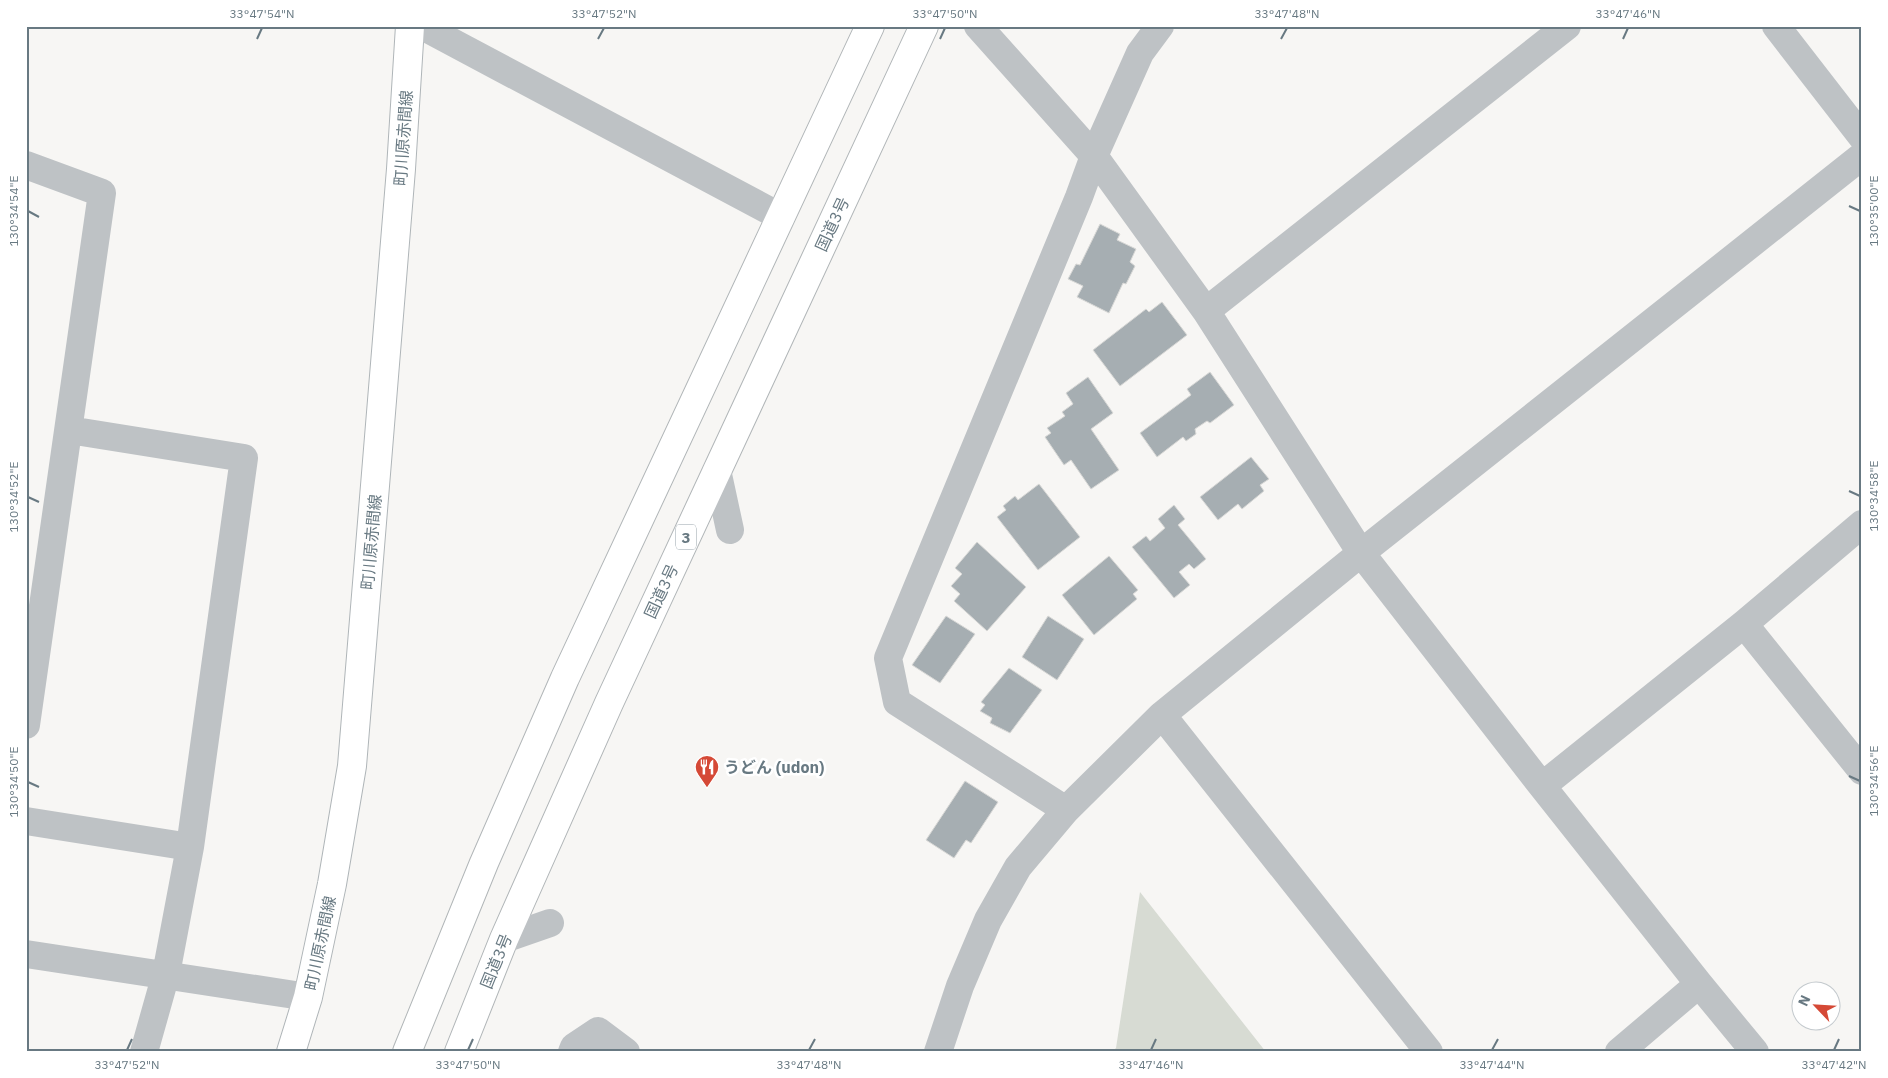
<svg xmlns="http://www.w3.org/2000/svg" width="1888" height="1078" viewBox="0 0 1888 1078" font-family="'IBM Plex Sans','Noto Sans JP',sans-serif">
<style>
.green{fill:#d7dbd3}
.building{fill:#a6aeb2;stroke:#d8d8d6}
.lines{fill:none;stroke-linecap:round;stroke-linejoin:round}
.major-casing{stroke:#afb5b8;stroke-width:30}
.highway-casing{stroke:#b1b6b8;stroke-width:30}
.minor{stroke:#bec2c5;stroke-width:28}
.major{stroke:#fff;stroke-width:28}
.highway{stroke:#fff;stroke-width:28}
.ticks{fill:none;stroke:#687982;stroke-width:2}
.labels{text-anchor:middle;dominant-baseline:central;stroke-width:5;stroke-linejoin:round;paint-order:stroke}
.shield{fill:#fff;stroke:#95a1a8;stroke-width:1}
.shield-label{font-size:15px;font-weight:bold;fill:#687982}
.street-label{font-size:16px;fill:#687982;stroke:#fff}
.poi-label{font-size:16px;font-weight:bold;fill:#687982;stroke:#fff;text-anchor:start}
.neatline{fill:none;stroke:#687982;stroke-width:2}
.ticks-label{font-size:12px;text-anchor:middle;fill:#687982}
</style>
<rect width="100%" height="100%" fill="#f7f6f4"/>
<path class="green" d="M1140,892L1266,1052H1112L1116,1048Z"/>
<path class="building" d="M1100,224L1120,234L1117,240L1136,249L1130,262L1135,266L1126,284L1123,283L1109,313L1077,297L1083,286L1068,279L1076,264L1080,265Z
M1162,302L1187,335L1120,386L1093,350L1146,309L1149,312Z
M1210,372L1234,405L1210,423L1207,421L1195,429L1196,434L1186,441L1183,437L1157,457L1140,433L1191,395L1187,389Z
M1088,377L1113,413L1091,429L1119,470L1091,489L1071,460L1064,465L1045,437L1051,433L1047,428L1065,416L1062,412L1073,404L1066,393Z
M1251,457L1269,479L1260,485L1264,491L1242,509L1238,504L1218,520L1200,497Z
M1039,484L1080,537L1038,570L997,517L1006,510L1003,506L1015,496L1018,500Z
M1174,505L1185,519L1178,525L1206,559L1194,569L1189,564L1179,572L1190,585L1174,598L1132,547L1146,536L1150,541L1165,528L1158,519Z
M977,542L1026,587L987,631L954,601L960,594L951,586L962,574L955,568Z
M1109,556L1138,590L1133,594L1137,599L1094,635L1062,595Z
M946,616L975,634L940,683L912,665Z
M1048,616L1084,639L1057,680L1022,657Z
M1009,668L1042,690L1010,733L990,723L992,718L980,711L985,705L981,702Z
M965,781L998,802L971,843L966,840L954,858L926,840Z"/>
<g class="lines">
<g class="major-casing">
<path id="major" d="M291,1052L308,997L332,884L352,766L401,169L410,26"/>
</g>
<g class="highway-casing">
<path id="highway" d="M407,1052L484,863L565,678L870,26
M459,1052L504,939L609,703L924,26"/>
</g>
<path class="minor" d="M422,26L781,217
M978,26L1094,156L1206,311L1361,553L1542,786L1699,984L1755,1052
M1776,26L1862,137
M26,165L102,193L26,725
M1206,311L1567,26
M717,470L730,530
M1744,624L1862,771
M1162,715L1429,1052
M1542,786L1744,624L1862,524
M1066,810L897,702L888,658L1079,197L1094,156L1140,53L1160,26
M26,821L190,847L244,458L69,430
M504,939L550,923
M26,954L308,997
M144,1052L166,974L190,847
M572,1052L574,1047L598,1031L626,1052
M938,1052L960,986L988,920L1018,867L1066,810L1162,715L1361,553L1862,156
M1619,1052L1699,984"/>
<use href="#major" class="major"/>
<use href="#highway" class="highway"/>
</g>
<path class="ticks" d="M257,39L262,28M598,39L604,28M940,39L945,28M1281,39L1287,28M1623,39L1628,28M1849,206L1860,211M28,211L39,217M1849,491L1860,496M28,497L39,502M1849,776L1860,781M28,782L39,787M127,1050L132,1039M468,1050L473,1039M809,1050L815,1039M1151,1050L1156,1039M1492,1050L1498,1039M1834,1050L1839,1039"/>
<defs>
<g id="restaurant-pin" transform="scale(1.25)"><path d="M0 17L-7.5 6A9.5 9.5 0 1 1 7.5 6Z" fill="#d54936" stroke="#fff"/><path d="M-5-6h1v4h1v-4h1v4h1v-4h1v5L-1.5 .5V6h-2V.5L-5-1ZM5-6V6H3V1.5H1.5Q1.5-4 5-6Z" fill="#fff"/></g>
</defs>
<g fill-rule="evenodd">
<use href="#restaurant-pin" x="707" y="767"/>
</g>
<g class="labels">
<rect class="shield" x="676" y="524.5" width="20" height="25" rx="4"/>
<g class="shield-label">
<text x="686" y="537">3</text>
</g>
<g class="street-label">
<text transform="translate(403 138) rotate(-86)">町川原赤間線</text>
<text transform="translate(832 224) rotate(-65)">国道3号</text>
<text transform="translate(371 542) rotate(-85)">町川原赤間線</text>
<text transform="translate(661 591) rotate(-65)">国道3号</text>
<text transform="translate(320 943) rotate(-78)">町川原赤間線</text>
<text transform="translate(496 961) rotate(-68)">国道3号</text>
</g>
<g class="poi-label">
<text x="724" y="767">うどん (udon)</text>
</g>
</g>
<rect width="1888" height="1078" fill="none" stroke="#ffffff" stroke-width="55"/>
<g transform="translate(1816 1006) rotate(295)"><circle r="24" fill="#ffffff" stroke="#c3c9cd"/>
<path d="M0-4L9 19L0 12L-9 19Z" fill="#d54936"/>
<text y="-8" font-size="14" font-weight="bold" text-anchor="middle" fill="#687982">N</text>
</g>
<rect x="28" y="28" width="1832" height="1022" class="neatline"/>
<g class="ticks-label">
<text x="262" y="18">33°47'54"N</text>
<text x="604" y="18">33°47'52"N</text>
<text x="945" y="18">33°47'50"N</text>
<text x="1287" y="18">33°47'48"N</text>
<text x="1628" y="18">33°47'46"N</text>
<text transform="translate(1874 211) rotate(-90)" y="4">130°35'00"E</text>
<text transform="translate(14 211) rotate(-90)" y="4">130°34'54"E</text>
<text transform="translate(1874 496) rotate(-90)" y="4">130°34'58"E</text>
<text transform="translate(14 497) rotate(-90)" y="4">130°34'52"E</text>
<text transform="translate(1874 781) rotate(-90)" y="4">130°34'56"E</text>
<text transform="translate(14 782) rotate(-90)" y="4">130°34'50"E</text>
<text x="127" y="1069">33°47'52"N</text>
<text x="468" y="1069">33°47'50"N</text>
<text x="809" y="1069">33°47'48"N</text>
<text x="1151" y="1069">33°47'46"N</text>
<text x="1492" y="1069">33°47'44"N</text>
<text x="1834" y="1069">33°47'42"N</text>
</g>
</svg>
